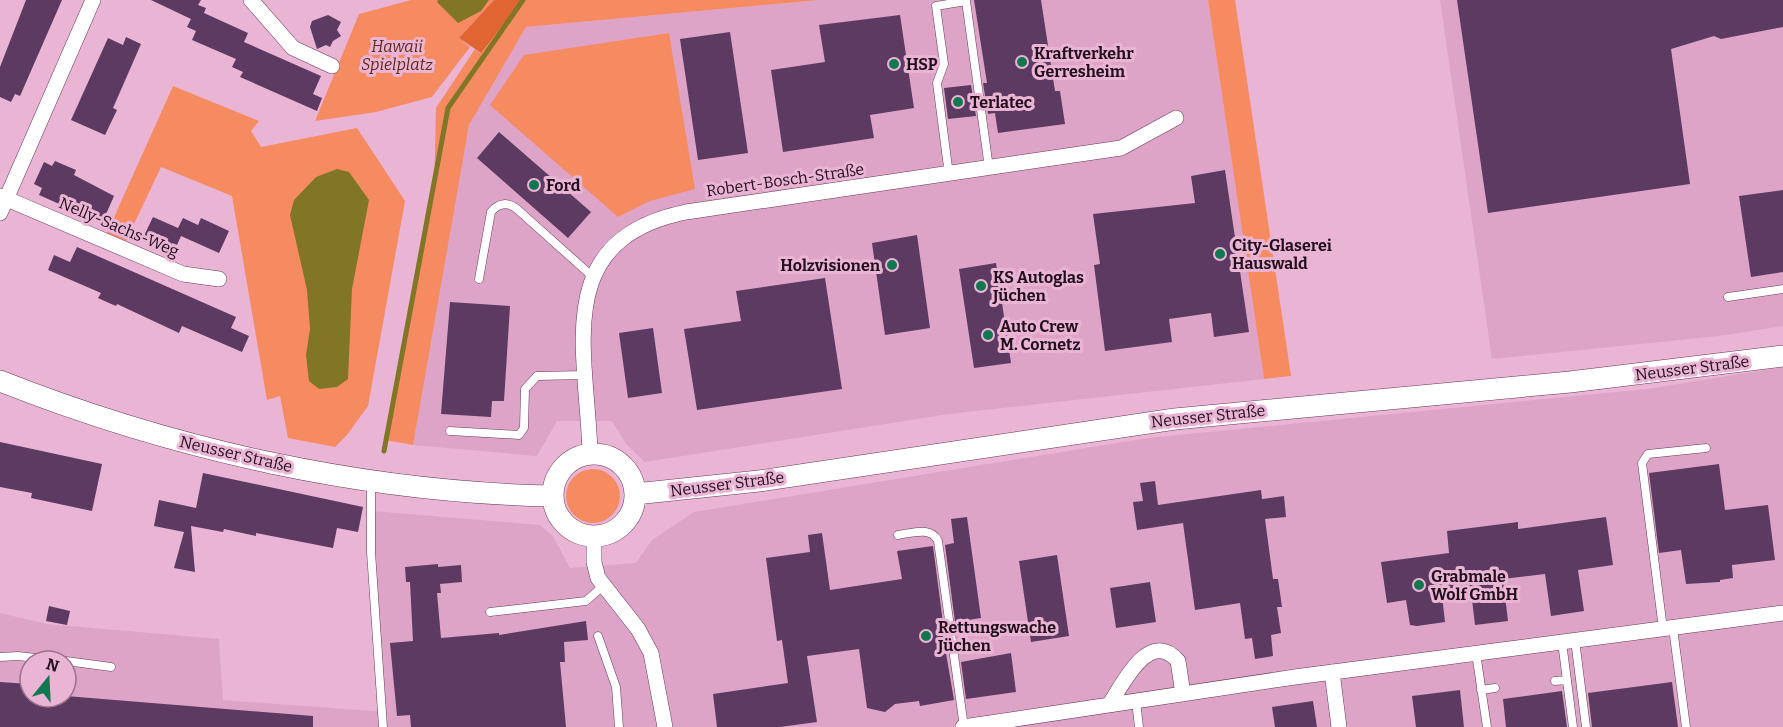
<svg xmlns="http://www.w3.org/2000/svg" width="1783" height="727" viewBox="0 0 1783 727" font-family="Bitter,serif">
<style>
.built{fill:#dea4c8;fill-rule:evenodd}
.green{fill:#f68b62}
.forest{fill:#e16532}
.water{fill:#817626}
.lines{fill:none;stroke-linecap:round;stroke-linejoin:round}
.stream{stroke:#817626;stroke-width:5}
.building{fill:#5c3a62}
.lane-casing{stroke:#663957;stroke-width:9}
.street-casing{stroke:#663957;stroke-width:16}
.secondary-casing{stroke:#663957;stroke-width:22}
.lane{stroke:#fff;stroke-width:8}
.street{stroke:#fff;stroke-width:15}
.secondary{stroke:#fff;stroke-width:21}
.poi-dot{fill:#0f7851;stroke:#eab4d5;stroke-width:2}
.labels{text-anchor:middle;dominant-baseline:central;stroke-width:6;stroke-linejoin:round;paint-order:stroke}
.park-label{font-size:16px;font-style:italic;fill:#5d2b18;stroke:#eab4d5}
.poi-label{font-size:16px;font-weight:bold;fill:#220f1c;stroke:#eab4d5;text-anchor:start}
.street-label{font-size:16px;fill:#220f1c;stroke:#eab4d5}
</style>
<rect width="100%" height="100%" fill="#eab4d5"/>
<path class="built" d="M819,0H1208L1264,379L949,414L645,462L626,444L612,421H557L537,456L413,445L441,255L470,122L526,27Z
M1440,0H1783V326L1719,336L1492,359Z
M1783,367V727H0V613L47,624L219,639L223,700L385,712L372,511L540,525L553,536L570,568L636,563L652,540L694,512L1147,438L1647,389ZM30,661H66V697H30Z"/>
<path class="green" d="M411,0H494L459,38L470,47L432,97L376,112L315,121L359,14Z
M519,0H819L526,27L469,125L413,445L385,440L434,196L436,108L475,49L480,53Z
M1208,0H1235L1291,376L1264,379Z
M669,33L695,189L650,201L618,217L490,105L524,55Z
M173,86L259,121L251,131L261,147L357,128L405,201L368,406L347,435L335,447L288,438L280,396L267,400L232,196L161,167L126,241L107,233Z
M566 496a27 27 0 1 1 54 0a27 27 0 1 1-54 0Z"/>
<path class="forest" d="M494,0H522L481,53L459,38Z"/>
<path class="water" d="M438,0H489L481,11L458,23L437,2Z
M337,169L349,172L369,200L352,289L348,379L337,387L319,389L309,381L306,355L310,329L307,290L290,215L294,200L316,177Z"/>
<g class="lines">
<path class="stream" d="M384,451L448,108L523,0"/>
</g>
<path class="building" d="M26,0H62L20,96L15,94L11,102L0,97V67Z
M151,0H201L198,5L206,8L204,13L248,33L244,42L321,76L313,94L322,98L317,111L240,77L243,72L232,67L236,59L192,40L196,31L187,27L191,19Z
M974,0H1041L1055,91H1060L1065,124L998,133L995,113L988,114L983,83H987Z
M1457,0H1783V27L1721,39L1714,36L1671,49L1690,184L1488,213Z
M328,15L341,22L337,30L341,36L333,41L330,47L326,45L317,49L310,27L312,21Z
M900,15L914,108L870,115L874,138L783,152L771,70L825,62L819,25Z
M730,32L748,153L698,160L680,39Z
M126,37L141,44L113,108L117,110L105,135L71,120L108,38L123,45Z
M971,85L976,116L948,119L944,88Z
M499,132L591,212L568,238L477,158Z
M55,161L76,170L74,175L114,196L103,221L95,217L93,219L39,195L42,188L34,184L44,162L52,166Z
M1225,170L1249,332L1214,337L1211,313L1169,319L1172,342L1105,351L1094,265L1100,264L1093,214L1195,203L1191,176Z
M1783,190V272L1751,277L1739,196Z
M153,217L178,228L183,218L198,225L201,218L229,231L219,253L181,236L177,245L172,243L168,252L142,240Z
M917,235L930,328L885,335L872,243Z
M77,247L236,317L231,328L249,336L242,352L182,326L179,333L117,304L116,306L109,303L98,298L101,293L48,270L54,255L70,262Z
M996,263L1011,363L974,368L959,269Z
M825,278L842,389L697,410L684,329L741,321L736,291Z
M450,302L510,306L504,401H492L491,417L441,414Z
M653,328L662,393L628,398L619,333Z
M0,442L102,464L92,511L31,498L32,493L0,487Z
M1719,464L1725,510L1768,505L1775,560L1732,565L1733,578L1720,580V582L1686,584L1681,550L1659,553L1649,473Z
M203,473L363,507L358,532L337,528L333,548L256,533V536L224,529L223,532L191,526L195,572L174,568L184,532L154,526L159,500L196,508Z
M1155,481L1158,505L1261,490L1262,499L1284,496L1286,517L1265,519L1273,579H1278L1282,607H1277L1281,633L1271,635L1273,656L1255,659L1252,638L1245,639L1240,603L1195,610L1183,523L1137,530L1133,502L1143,501L1140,483Z
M967,517L981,618L955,622L945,545L954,543L951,519Z
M1606,517L1613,565L1578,570L1584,611L1551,616L1545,574L1503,579L1508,621L1475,625L1471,591L1442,596L1445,622L1417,626L1410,625L1406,600L1387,603L1381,562L1449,553L1447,531L1518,522V529Z
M822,533L830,590L902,579L897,551L933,546L943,623L941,624L954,700L920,706L919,701L895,704L885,712L867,708L859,649L807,656L817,722L780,727H717L713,694L788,683L782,640L777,641L766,558L810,552L808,535Z
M1057,555L1069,636L1031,642L1019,561Z
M438,564V567L461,565L462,582L440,584L441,593H437L441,638L499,633V635L586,621L588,640L564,642L565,662H560L566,727H411L410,715L397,716L390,643L413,641L410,582H406L405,567Z
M1150,582L1156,622L1116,628L1110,588Z
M49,606L70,611L67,625L46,621Z
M1011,653L1016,692L966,699L961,662Z
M0,682L30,684V697L66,696L313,716V727H0Z
M1672,682L1678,727H1592L1588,693Z
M1460,690L1464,727H1416L1412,696Z
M1562,691L1567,727H1506L1503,699Z
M1313,701L1317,727H1275L1272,707Z"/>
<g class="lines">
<g class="lane-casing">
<path id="lane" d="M949,175L937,83L944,64L936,6L966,1L989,168
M479,279L491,212C499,202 508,202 517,209L593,277
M1728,297L1783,289
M450,431L519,435L524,428L525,389L537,376L585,375
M371,482V552L383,727
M898,535C912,533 931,526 938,541L964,727
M490,612L586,601L603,586
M1673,628L1686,727
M1663,629L1642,463L1648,454L1706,448
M598,636L616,687L619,727
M1575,640L1586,727
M1562,642L1573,727
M1476,653L1487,727
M0,657L18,656L62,661
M66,661L111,667
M1555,681L1567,680
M1481,690L1495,688
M1136,701L1139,727"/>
</g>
<g class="street-casing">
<path id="street" d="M251,0L293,48L332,66
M0,196L183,274L219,279
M0,213L93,0
M590,453C587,350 550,240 686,212L1121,148L1176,118
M594,536V562L598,578L638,629L651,653L665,727
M1332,672L1339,727
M1109,705C1122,686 1149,627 1178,661L1183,694
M963,727L1295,677L1783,613"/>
</g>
<g class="secondary-casing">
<path id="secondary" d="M0,381C175,450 363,492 552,496
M553 495a41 41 0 1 1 82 0a41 41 0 1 1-82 0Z
M635,494L759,481L1175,419L1570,382L1783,356"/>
</g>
<use href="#lane" class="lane"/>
<use href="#street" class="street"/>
<use href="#secondary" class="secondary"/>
</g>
<g class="poi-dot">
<circle cx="1022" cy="62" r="6"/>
<circle cx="894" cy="64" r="6"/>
<circle cx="958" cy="102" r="6"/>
<circle cx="534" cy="185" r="6"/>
<circle cx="1220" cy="254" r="6"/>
<circle cx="892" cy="265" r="6"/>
<circle cx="981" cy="286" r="6"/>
<circle cx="988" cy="335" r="6"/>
<circle cx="1419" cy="585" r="6"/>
<circle cx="926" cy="636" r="6"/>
</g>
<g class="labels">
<g class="park-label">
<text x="397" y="46">Hawaii<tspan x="397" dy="18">Spielplatz</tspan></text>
</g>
<g class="poi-label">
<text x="1034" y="53">Kraftverkehr<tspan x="1034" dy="18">Gerresheim</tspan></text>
<text x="906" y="64">HSP</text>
<text x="970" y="102">Terlatec</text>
<text x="546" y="185">Ford</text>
<text x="1232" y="245">City-Glaserei<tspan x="1232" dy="18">Hauswald</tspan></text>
<text x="880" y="265" text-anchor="end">Holzvisionen</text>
<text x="993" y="277">KS Autoglas<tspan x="993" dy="18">Jüchen</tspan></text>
<text x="1000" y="326">Auto Crew<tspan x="1000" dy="18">M. Cornetz</tspan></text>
<text x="1431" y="576">Grabmale<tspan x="1431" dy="18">Wolf GmbH</tspan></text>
<text x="938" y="627">Rettungswache<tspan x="938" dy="18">Jüchen</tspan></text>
</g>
<g class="street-label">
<text transform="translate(785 180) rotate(-8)">Robert-Bosch-Straße</text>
<text transform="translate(119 227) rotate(23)">Nelly-Sachs-Weg</text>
<text transform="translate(1692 368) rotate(-7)">Neusser Straße</text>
<text transform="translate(1208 416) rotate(-6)">Neusser Straße</text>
<text transform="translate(236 454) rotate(13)">Neusser Straße</text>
<text transform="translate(727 484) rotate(-7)">Neusser Straße</text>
</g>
</g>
<g transform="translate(48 679) rotate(18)"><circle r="28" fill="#eab4d5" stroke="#9a728b" stroke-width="1.5"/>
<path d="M0-4.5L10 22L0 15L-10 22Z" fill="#0f7851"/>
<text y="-9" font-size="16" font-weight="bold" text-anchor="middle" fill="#220f1c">N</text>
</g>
</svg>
